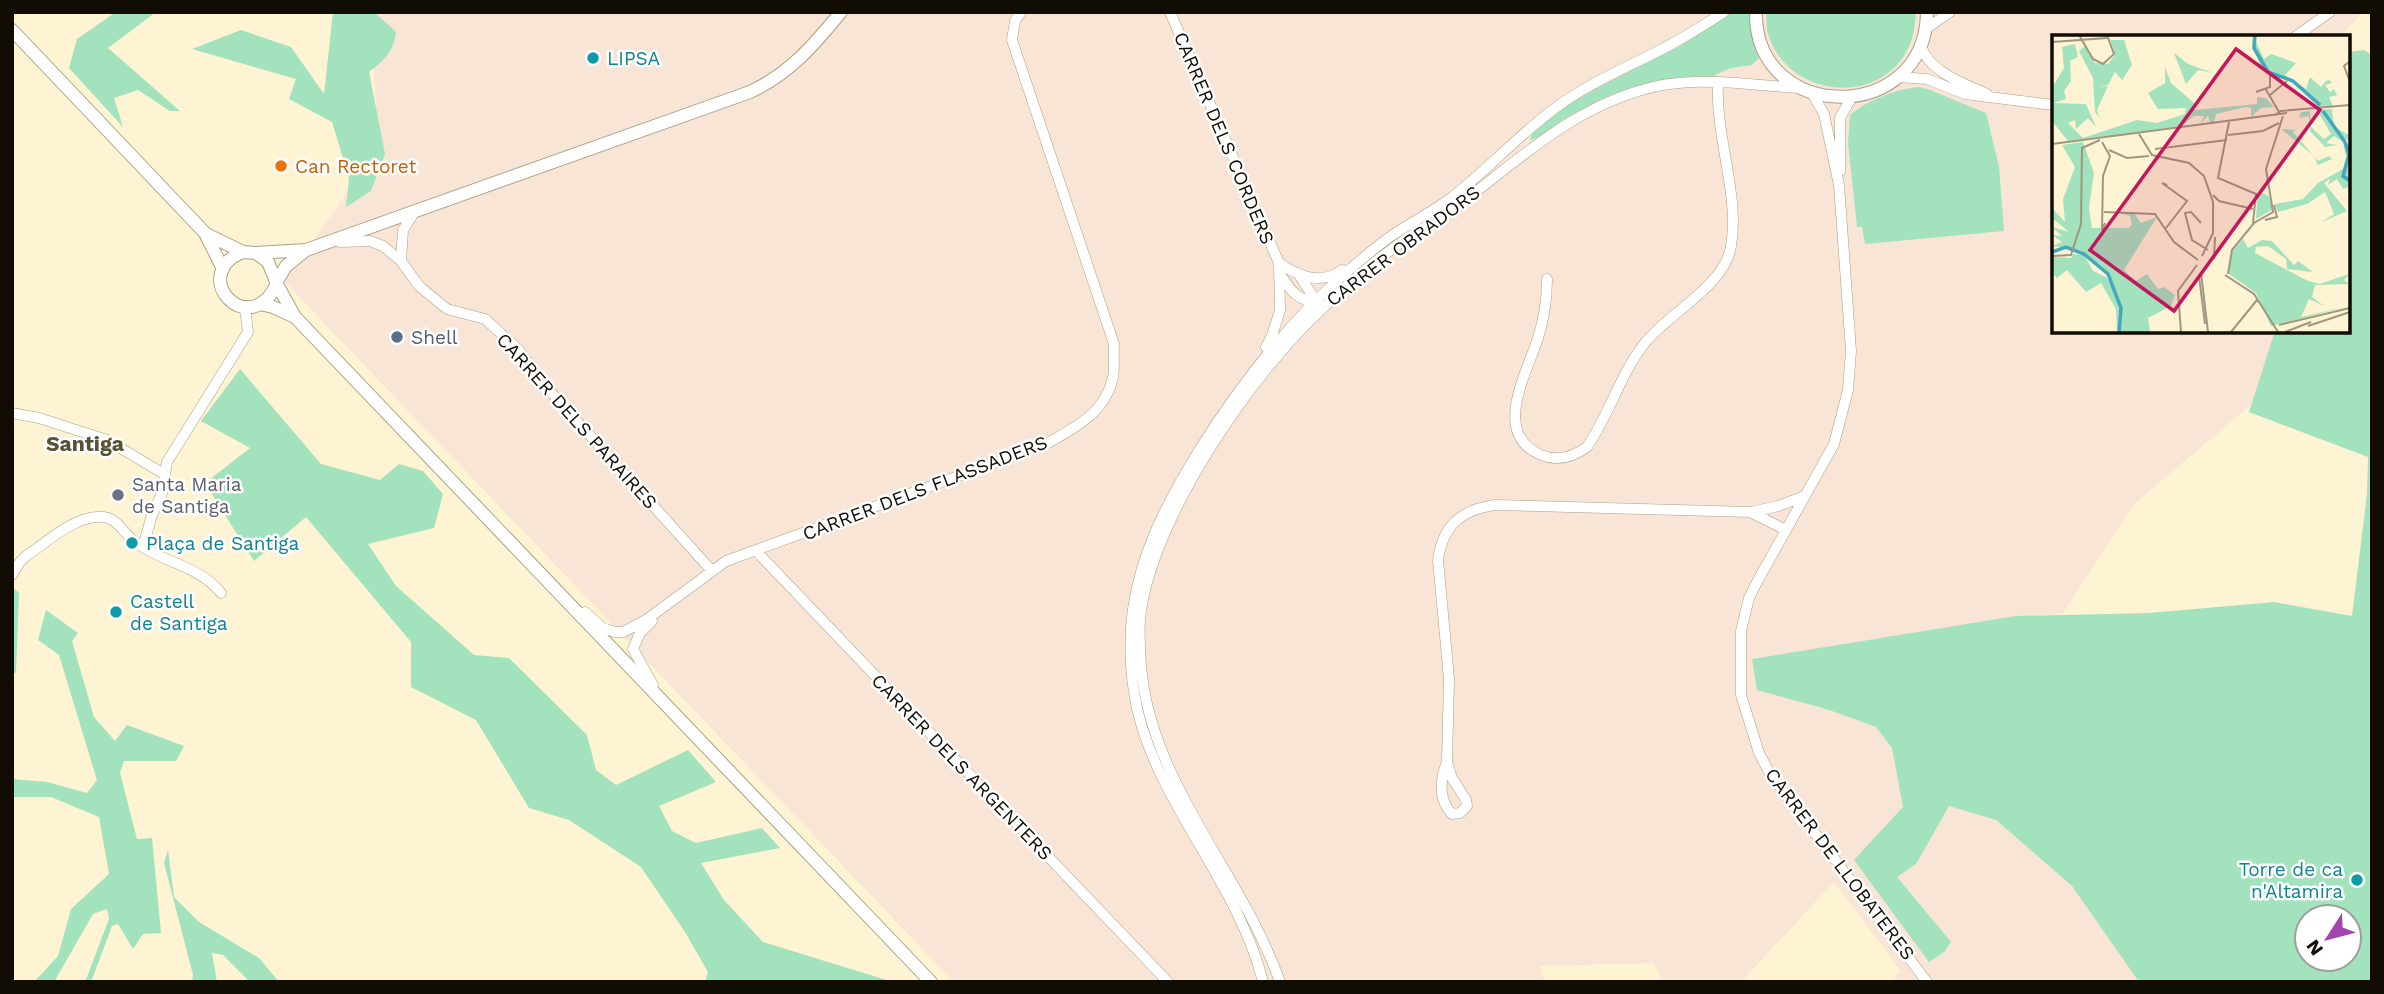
<svg xmlns="http://www.w3.org/2000/svg" width="2384" height="994" viewBox="0 0 2384 994" font-family="'Work Sans',sans-serif">
<style>
.industrial{fill:#f8e5d5}
.green{fill:#a2e2bc;fill-rule:evenodd}
.lines{fill:none;stroke-linecap:round;stroke-linejoin:round}
.minor-casing{stroke:#aba182;stroke-width:11}
.major-casing{stroke:#aba182;stroke-width:14}
.minor{stroke:#fff;stroke-width:10}
.major{stroke:#fff;stroke-width:12}
.culture-dot{fill:#0f9aa8;stroke:#fff;stroke-width:2.5}
.food-dot{fill:#e8710a;stroke:#fff;stroke-width:2.5}
.service-dot{fill:#5c6f8a;stroke:#fff;stroke-width:2.5}
.worship-dot{fill:#6b7280;stroke:#fff;stroke-width:2.5}
.labels{text-anchor:middle;dominant-baseline:central;stroke-width:5;stroke-linejoin:round;paint-order:stroke}
.culture-label{font-size:19px;fill:#0d838f;stroke:#fff;text-anchor:start}
.street-label{font-size:19px;fill:#110d04;stroke:#fff}
.food-label{font-size:19px;fill:#c56008;stroke:#fff;text-anchor:start}
.service-label{font-size:19px;fill:#4e5e75;stroke:#fff;text-anchor:start}
.worship-label{font-size:19px;fill:#5b616d;stroke:#fff;text-anchor:start}
.neighbourhood-label{font-size:21px;font-weight:bold;fill:#5a5135;stroke:#fff}
.inset-river{fill:none;stroke:#46a7c1;stroke-width:3.5}
.inset-road{fill:none;stroke:#9f9780;stroke-width:2}
.view{fill:#c2185b;fill-opacity:0.15;stroke:#c2185b;stroke-width:3.5}
.inset-edge{fill:none;stroke:#110d04;stroke-width:3.5}
</style>
<rect width="100%" height="100%" fill="#fef3d2"/>
<path class="industrial" d="M370,12H2362L2341,37H2053V331H2276L2252,404L2134,504L2063,613L1752,659L1803,704L1829,710L1876,727L1892,748L1903,807L1940,803L1996,820L2072,886L2139,982H1891L1901,971L1834,882L1741,982H1663L1654,963L1539,966L1545,982H954L284,281L379,149Z"/>
<path class="green" d="M116,12H156L108,48L180,111H170L138,90L114,98L123,127L69,68L77,39Z
M333,12H374L396,32C394,51 384,61 369,72L385,154L371,191L346,207L349,178L332,122L289,99L296,79L192,49L241,30L291,47L324,94Z
M1732,12H1751V30L1759,58L1752,65L1731,68L1713,76L1681,77L1632,87L1599,100L1562,120L1539,137L1530,140L1532,134L1562,109L1592,91L1680,46Z
M1766,12H1916C1915,27 1913,41 1905,54C1872,108 1786,94 1768,34C1766,27 1767,19 1766,12Z
M2364,50L2372,55V982H2139L2072,886L1996,820L1949,806L1916,864L1897,877L1951,942L1944,952L1929,962L1854,860L1903,807L1892,748L1876,727L1829,710L1757,690L1752,659L2016,616L2149,613L2274,602L2352,616L2367,494L2368,457L2249,412L2275,331H2347V52ZM2349,917V959H2307V917Z
M1919,87L1930,90L1986,113L1999,167L2004,231L1865,244L1862,227H1857L1848,143L1850,115C1868,100 1896,89 1919,87Z
M240,369L321,464L380,480L399,464L423,471L443,494L434,528L368,544L396,586L474,655L509,658L587,735L596,770L616,785L688,750L716,782L659,806L672,831L696,843L762,828L780,848L701,863L724,900L763,942L893,982H705L708,972L685,932L641,867L569,820L529,808L476,720L411,687V642L306,517L254,561L205,483L250,448L201,421Z
M12,587L19,593L16,672L12,676Z
M46,610L78,633L72,641L94,717L115,741L127,725L184,746L176,761H124L120,773L137,839L152,838L161,933L143,934L133,949L118,924L112,926L91,982H85L109,919L107,909L93,914L54,982H34L58,956L71,909L109,874L99,817L51,797H12V779L47,782L87,793L97,780L59,655L38,640Z
M168,850L174,897L199,922L259,958L279,982H250L223,955L212,953L217,982H192L193,975L164,863Z"/>
<g class="lines">
<g class="minor-casing">
<path id="minor" d="M1170,12L1279,263L1280,310L1272,336L1266,347
M1927,28L1950,12
M2295,37L2330,12
M1921,46C1929,72 1965,84 1987,94
M1898,77L1927,79L1965,94L2053,105
M1812,93L1824,114L1839,185L1851,351L1848,390L1834,444L1757,582L1749,598L1741,631V695L1759,753L1769,772L1927,982
M1840,171V118L1851,98
M340,242L370,241L383,246L401,261L419,286L447,309L485,319L517,348L548,389L712,571
M401,261L403,230L415,211
M1279,263C1298,276 1321,286 1342,270
M1298,273L1314,298L1311,306
M1280,274C1291,290 1296,301 1318,302
M1547,279C1547,299 1544,319 1538,338C1527,373 1491,434 1541,455C1558,462 1573,457 1587,447C1609,415 1620,375 1644,344C1668,313 1725,286 1731,246C1740,196 1715,136 1718,82
M12,413L39,418L107,440L164,474
M1751,512L1778,506L1805,496
M143,547L151,518L162,493L167,462L248,332L245,308
M757,552L1168,982
M12,575L20,562L26,556C47,542 71,519 96,517C116,514 121,531 134,541C162,563 199,565 221,593
M585,612L603,628L615,632H623L646,620L726,561L1046,444C1075,428 1106,412 1113,377C1115,366 1113,354 1114,344L1012,40L1015,21L1021,12
M652,621L640,633L633,649L653,685
M1447,762C1440,779 1438,800 1452,814L1460,813L1467,806L1466,800L1452,778L1447,762L1449,679L1438,560C1443,525 1461,510 1495,505L1750,512L1786,530
M1263,982C1238,879 1149,795 1134,692C1130,665 1129,636 1133,609C1141,552 1168,501 1198,452C1239,386 1285,327 1343,275C1357,263 1372,250 1387,239C1408,224 1431,213 1451,198C1491,167 1526,127 1568,99C1598,79 1632,65 1664,48C1684,38 1704,25 1724,12
M1280,982C1242,873 1150,784 1141,665C1140,650 1139,633 1140,619C1150,520 1252,372 1325,306C1350,282 1377,259 1406,239C1423,228 1440,219 1456,207C1515,163 1566,113 1638,91C1691,74 1746,85 1801,88"/>
</g>
<g class="major-casing">
<path id="major" d="M1756,12C1754,124 1926,126 1927,12
M12,30L206,234L243,252L256,253L268,262L277,284L295,317L931,982
M206,235L223,269
M243,252C187,274 248,343 277,284
M256,253L306,250L750,92C789,74 814,45 841,12
M277,281L286,266L306,250
M260,304L273,307L295,317"/>
</g>
<use href="#minor" class="minor"/>
<use href="#major" class="major"/>
</g>
<g class="culture-dot">
<circle cx="593" cy="58" r="7"/>
<circle cx="132" cy="543" r="7"/>
<circle cx="116" cy="612" r="7"/>
<circle cx="2357" cy="880" r="7"/>
</g>
<circle class="food-dot" cx="281" cy="166" r="7"/>
<circle class="service-dot" cx="397" cy="337" r="7"/>
<circle class="worship-dot" cx="118" cy="495" r="7"/>
<g class="labels">
<g class="culture-label">
<text x="607" y="58">LIPSA</text>
<text x="146" y="543">Plaça de Santiga</text>
<text x="130" y="601">Castell<tspan x="130" dy="22">de Santiga</tspan></text>
<text x="2343" y="869" text-anchor="end">Torre de ca<tspan x="2343" dy="22">n'Altamira</tspan></text>
</g>
<g class="street-label">
<text transform="translate(1224 138) rotate(67)">CARRER DELS CORDERS</text>
<text transform="translate(1403 246) rotate(-37)">CARRER OBRADORS</text>
<text transform="translate(577 421) rotate(48)">CARRER DELS PARAIRES</text>
<text transform="translate(925 488) rotate(-21)">CARRER DELS FLASSADERS</text>
<text transform="translate(962 767) rotate(46)">CARRER DELS ARGENTERS</text>
<text transform="translate(1840 864) rotate(53)">CARRER DE LLOBATERES</text>
</g>
<g class="food-label">
<text x="295" y="166">Can Rectoret</text>
</g>
<g class="service-label">
<text x="411" y="337">Shell</text>
</g>
<g class="worship-label">
<text x="132" y="484">Santa Maria<tspan x="132" dy="22">de Santiga</tspan></text>
</g>
<g class="neighbourhood-label">
<text x="85" y="443">Santiga</text>
</g>
</g>
<g transform="translate(2052 35)">
<rect width="298" height="298" fill="#fef3d2"/>
<path d="M57,0L59,5H72L80,30L70,45L63,37L56,50L46,52L56,51L45,75L47,82L43,77L41,43L27,16L33,11L43,28L56,29L63,20ZM201,0L212,24L219,19L244,28L233,40L254,54L258,42L269,52L274,46L277,45L280,48L273,50L278,57L282,54L285,60L277,62L281,71L267,72L236,44L210,35L200,10ZM23,9L26,22L18,26L19,46L12,56L14,64L2,68L34,69L44,92L36,83L24,94L23,85L16,88L31,103L85,85L105,88L133,79L134,73L106,74L96,58L113,48V32L119,48L142,68V75L205,69V62L214,63L222,72L209,73L199,82V73L194,72L164,79L162,87H158L156,81L148,89L152,81H142L129,91L16,106L0,86V53L12,33L10,12ZM122,18L136,29L161,38L146,35L134,49ZM280,74L282,92L297,100L296,105L291,104L297,110V152L291,154L285,144L276,150L278,144L272,148L295,176L270,187L282,179L273,157L255,169L226,177L223,169L251,164L266,148L291,134L294,122L291,107L282,101L274,108L285,110L273,112L258,96L257,81L247,83L249,77L258,76L259,92L272,104L279,99L265,75ZM252,88L241,97L266,126L277,121L280,124L266,130L262,121L229,94L243,95ZM31,107L42,138L37,173L40,193H76L80,190L78,181L68,178H82L89,188L105,182L72,235L84,246L95,239L106,254L112,252L123,260L119,271L96,283L98,297H68L70,273L58,240L28,215L0,211L10,207L0,200L10,201L0,192L17,197L0,183V173L13,187L11,164L23,132L10,110ZM206,157L216,160L221,174L204,184ZM191,204L196,213L210,205L220,206L242,230L246,226L261,237L235,234L234,224L216,211L204,212L203,218L256,246L268,249L297,239L292,245L297,249L263,250L260,262L272,271L257,264L249,282L297,271L219,291L204,258L177,239L179,218ZM21,219L32,220L41,236L54,242L60,251L68,276V287L65,297L64,274L49,248L34,257L15,235L5,243L0,238V222L19,223Z" fill="#a2e2bc"/>
<path class="inset-river" d="M203,0L202,13L216,37L241,46L268,70M271,76L293,107L297,120L291,141L298,146M0,217L14,212L32,219L56,239L69,273L67,297"/>
<path class="inset-road" d="M27,0L41,24L51,29L62,19L55,0M0,7L55,3M298,26L292,31L298,47M213,53L227,77M204,57L218,52V40M218,60L235,46M223,80L229,76L298,70M177,87L166,143L204,159L201,188M87,99L100,120L137,128L152,141L161,167V198L150,221M176,100L211,96L227,88M50,107L58,121L51,141L50,195L53,188M0,109L235,78M103,114L175,105M57,115L75,123L97,121M161,160L167,166L201,174M52,177L103,179L122,207L146,225M213,185L225,182L222,170M149,188L139,177L133,178L140,205L156,215M114,193L135,166L110,148L115,150M0,221L19,220L29,189L30,113L48,105M162,224L163,202M149,237L156,297M176,239L180,215L202,188L221,177L214,134L231,81M173,240L202,259L226,297M147,241L153,289M227,290L298,273M256,291L298,277M129,297L126,256L145,230M179,297L205,265M233,297L259,287"/>
<path class="view" d="M184,14L268,75L122,276L38,215Z"/>
<rect width="298" height="298" class="inset-edge"/>
</g>
<rect width="2384" height="994" fill="none" stroke="#110d04" stroke-width="28"/>
<g transform="translate(2328 938) rotate(234)"><circle r="33" fill="#ffffff" stroke="#a09e9b" stroke-width="2"/>
<path d="M0-5L12 26L0 18L-12 26Z" fill="#a345ae"/>
<text y="-10" font-size="19" font-weight="bold" text-anchor="middle" fill="#110d04">N</text>
</g>
</svg>
